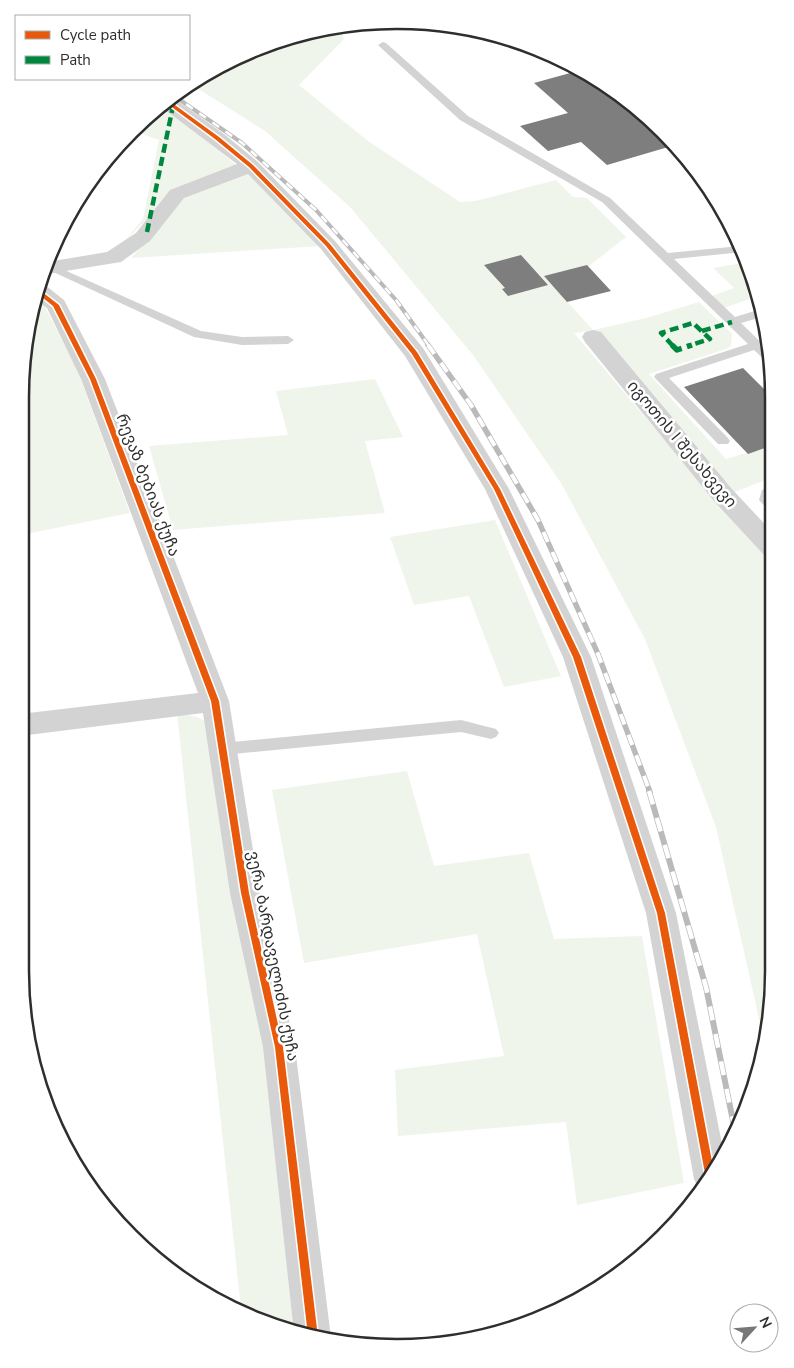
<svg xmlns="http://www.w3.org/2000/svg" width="794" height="1368" viewBox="0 0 794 1368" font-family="'Nunito Sans','Noto Sans Georgian',sans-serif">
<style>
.green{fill:#f0f5eb}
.building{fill:#7e7e7e}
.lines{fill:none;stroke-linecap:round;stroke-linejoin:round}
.service{fill:#d3d3d3;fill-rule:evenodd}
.minor{fill:#d3d3d3;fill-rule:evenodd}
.rail-far2-casing{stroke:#bababa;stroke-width:4}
.rail-far1-casing{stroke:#bababa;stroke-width:5.5}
.rail-casing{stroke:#bababa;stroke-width:6}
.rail-far2{stroke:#fff;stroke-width:2.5;stroke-dasharray:8;stroke-linecap:butt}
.rail-far1{stroke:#fff;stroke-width:4;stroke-dasharray:11;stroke-linecap:butt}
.rail{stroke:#fff;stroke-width:4.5;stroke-dasharray:14;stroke-linecap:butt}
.quiet-far1{stroke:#00873e;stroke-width:4.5;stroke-dasharray:9 4.5;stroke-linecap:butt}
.quiet{stroke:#00873e;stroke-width:5.5;stroke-dasharray:12 5.5;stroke-linecap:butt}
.cycleway-casing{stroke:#fff;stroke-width:3}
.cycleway{fill:#e8590c;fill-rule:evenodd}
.labels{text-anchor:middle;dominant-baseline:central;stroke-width:5;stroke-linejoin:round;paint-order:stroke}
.street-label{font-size:16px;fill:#2e2e2e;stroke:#fff}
.rim{fill:none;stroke:#2e2e2e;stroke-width:2.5}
</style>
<rect width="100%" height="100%" fill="#fff"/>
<path class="green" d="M339,26L344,39L299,85L368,141L460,202L475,201L556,180L573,197L587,198L626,237L589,266L544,276L593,330L646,318L699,302L732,334L731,346L726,349L649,374L726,459L773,445V477L735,492L593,330L574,333L718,503L773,563V996L764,1041L716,827L645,639L561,483L473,355L350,207L265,131L189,83L252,49L323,27Z
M160,106L212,144L236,165L151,215L122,244L143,219L159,140L131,130Z
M242,174H251L321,246L131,258L153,234L178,200Z
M748,262L754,276L758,296L724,308L712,296L734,288L713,268Z
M35,299L44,305L77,369L130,513L21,535V372Z
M375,379L403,437L365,441L385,513L173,530L149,446L288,435L276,391Z
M495,520L561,676L504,687L469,596L414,605L390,537Z
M177,713L197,717L205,721L264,1036L294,1333L241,1309Z
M407,771L434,866L529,853L554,939L642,936L684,1183L577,1205L566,1122L398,1136L395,1070L504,1056L477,934L304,963L272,790Z"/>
<path class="building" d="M581,70L606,83L664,131L675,145L607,165L581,142L548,151L520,126L568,113L534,83Z
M521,255L548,285L508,296L502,289L505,288L484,265Z
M587,265L611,291L567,302L544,276Z
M743,368L773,398V445L748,454L684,387Z"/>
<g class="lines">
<path class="service" d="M383,42L386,43L468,116L610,198L668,253L740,246L743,252L674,259L735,317L761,309L762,317L741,323L769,350L771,363L767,362L754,350L669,378L728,438L730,441L728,444H718L654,377L656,374L748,344L602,202L460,120L380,47L378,45Z
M53,265L201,331L242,337L288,336L294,340L288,344L242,345L194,337L49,270L47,268Z
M773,484V512L768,510L759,500L762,490Z
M461,720L496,729L499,733L496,737L491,739L461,732L222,755L217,753L214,749L217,745L222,743Z"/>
<path class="minor" d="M172,97L224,134L258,162L335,241L423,348L509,489L591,657L676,913L724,1154L711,1180L700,1191L694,1179L646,913L563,657L485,489L405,356L321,249L248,174L184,198L150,241L121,262L41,275L47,262L107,252L136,233L170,190L237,164L160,106Z
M38,284L45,285L64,300L105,379L229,701L260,893L295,1047L331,1338L299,1335L294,1333L263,1047L230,893L203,713L20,736V714L198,693L81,379L47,308L35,299Z
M593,330L601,332L732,489L773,533V558L764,555L714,501L585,342L582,337L585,332Z"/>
<g class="rail-far2-casing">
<path id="rail-far2" d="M173,95L242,143L316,210L396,300L429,346"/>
</g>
<g class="rail-far1-casing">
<path id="rail-far1" d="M428,345L471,405L538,520L598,654L650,792"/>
</g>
<g class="rail-casing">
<path id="rail" d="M649,791L706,987L735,1131"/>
</g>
<use href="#rail-far2" class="rail-far2"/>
<use href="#rail-far1" class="rail-far1"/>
<use href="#rail" class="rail"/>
<path class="quiet-far1" d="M147,232L173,106
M702,331L732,322
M673,346L661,333L693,323L710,339L688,346"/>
<path class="quiet" d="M672,345L677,350L692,345"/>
<g class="cycleway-casing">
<path id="cycleway" d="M168,100L219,137L253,165L330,244L417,352L500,489L581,657L665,913L714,1172L708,1182L706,1179L657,913L573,657L494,489L412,354L326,246L249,167L215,139L165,102Z
M37,288L59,305L96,379L219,701L249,893L283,1047L318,1337L308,1336L275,1047L241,893L211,701L90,379L53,306L37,293Z"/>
</g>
<use href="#cycleway" class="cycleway"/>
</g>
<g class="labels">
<g class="street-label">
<text transform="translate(682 444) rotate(50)">იგოთის I შესახვევი</text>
<text transform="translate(148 485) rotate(69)">რევაზ ბებიას ქუჩა</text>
<text transform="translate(273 956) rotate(79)">ვერა ბარდაველიძის ქუჩა</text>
</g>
</g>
<path d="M0 0H794V1368H0ZM397 29H397A368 368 0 0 1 765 397V971A368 368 0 0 1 397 1339H397A368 368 0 0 1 29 971V397A368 368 0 0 1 397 29Z" fill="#fff" fill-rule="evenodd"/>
<path class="rim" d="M397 29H397A368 368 0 0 1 765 397V971A368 368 0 0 1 397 1339H397A368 368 0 0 1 29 971V397A368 368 0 0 1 397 29Z"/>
<rect x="15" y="15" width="175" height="65" fill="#ffffff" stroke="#ababab"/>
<rect x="25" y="31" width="25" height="8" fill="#e8590c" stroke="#ababab"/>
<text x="60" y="40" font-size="15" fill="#2e2e2e">Cycle path</text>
<rect x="25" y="56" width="25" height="8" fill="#00873e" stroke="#ababab"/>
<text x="60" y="65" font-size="15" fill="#2e2e2e">Path</text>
<g transform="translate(754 1328) rotate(64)"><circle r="24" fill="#ffffff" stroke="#ababab"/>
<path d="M0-4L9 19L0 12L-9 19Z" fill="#777777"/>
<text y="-8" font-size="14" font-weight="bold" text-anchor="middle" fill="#2e2e2e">N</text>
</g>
</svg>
